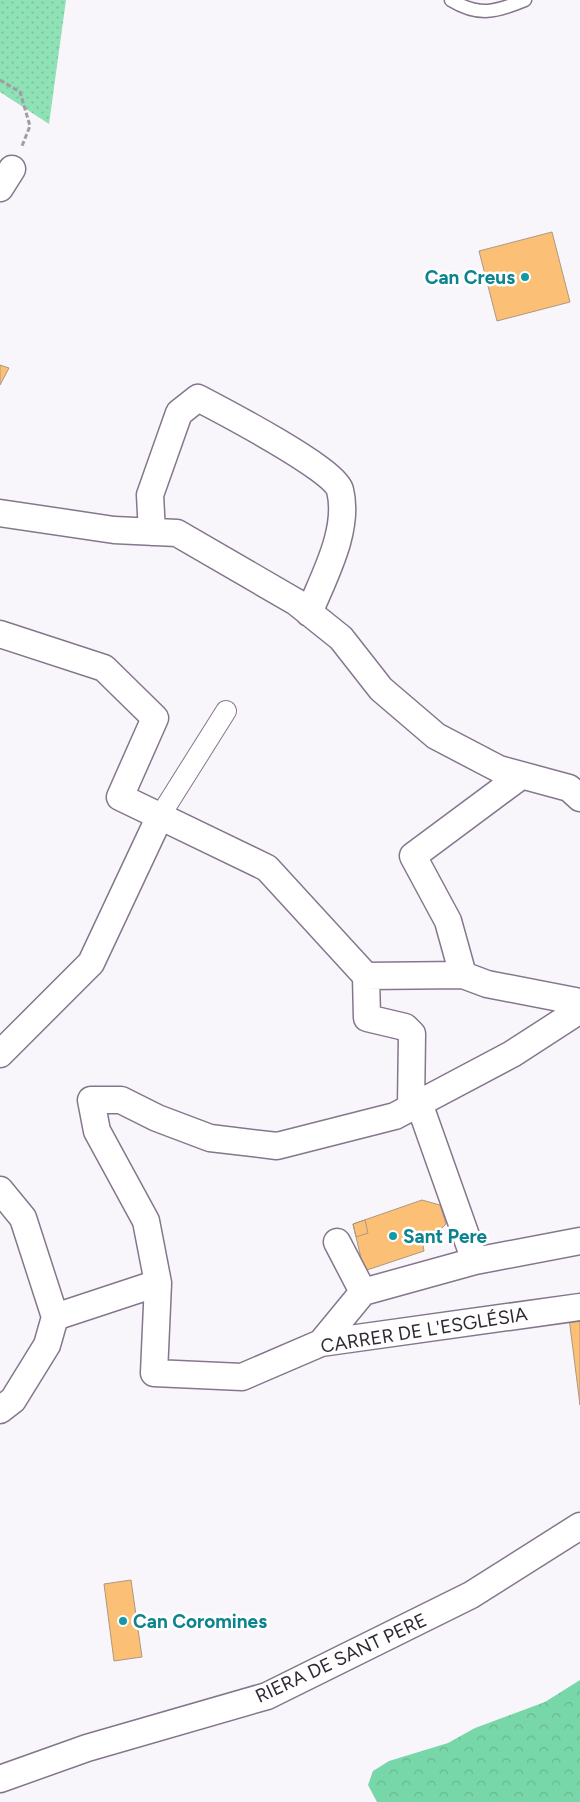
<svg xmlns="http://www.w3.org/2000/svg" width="580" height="1802" viewBox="0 0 580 1802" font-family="Figtree,sans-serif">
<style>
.grass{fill:url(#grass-dots)}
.forest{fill:url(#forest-crowns)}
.building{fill:#fbc076;stroke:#ac9982}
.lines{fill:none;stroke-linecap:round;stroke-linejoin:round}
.service-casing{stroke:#86768d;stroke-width:15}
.pedestrian-casing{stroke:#86768d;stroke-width:22}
.minor-casing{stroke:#86768d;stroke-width:29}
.path{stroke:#a29da5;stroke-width:3;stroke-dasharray:5 2.5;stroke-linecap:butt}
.service{stroke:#fff;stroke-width:12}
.pedestrian{stroke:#fff;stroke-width:20}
.minor{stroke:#fff;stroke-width:26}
.culture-dot{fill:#0f9aa8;stroke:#fff;stroke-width:2}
.labels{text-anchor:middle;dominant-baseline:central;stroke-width:5;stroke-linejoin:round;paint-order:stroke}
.culture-label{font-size:19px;font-weight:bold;fill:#0d838f;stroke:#fff;text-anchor:start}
.street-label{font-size:19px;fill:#302933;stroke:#fff}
</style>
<defs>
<pattern id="grass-dots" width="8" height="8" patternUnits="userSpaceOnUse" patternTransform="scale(1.25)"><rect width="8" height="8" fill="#8fe1b6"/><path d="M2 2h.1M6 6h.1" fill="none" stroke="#7cc19d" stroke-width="1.8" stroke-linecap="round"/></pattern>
<pattern id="forest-crowns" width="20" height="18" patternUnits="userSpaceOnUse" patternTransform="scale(1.25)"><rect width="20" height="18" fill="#78d7a8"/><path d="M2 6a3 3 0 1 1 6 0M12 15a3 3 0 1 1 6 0" fill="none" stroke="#68b991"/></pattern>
</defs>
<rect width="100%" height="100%" fill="#f9f6fb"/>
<path class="grass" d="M0,0H66L49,124L0,92Z"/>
<path class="forest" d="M580,1680V1802H377L368,1785L373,1771L389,1761L448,1743L475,1728L545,1702Z"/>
<path class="building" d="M552,232L570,302L497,321L479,251Z
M0,365L9,368L0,385Z
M422,1200L440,1205L446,1224L434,1236L422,1239L424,1251L364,1271L353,1224Z
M365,1220L368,1233L356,1237L353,1224Z
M580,1317V1405L569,1318Z
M131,1580L142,1657L114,1661L104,1584Z"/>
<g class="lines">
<g class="service-casing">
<path id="service" d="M451,0C479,17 496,12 525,0"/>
</g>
<g class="pedestrian-casing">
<path id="pedestrian" d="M160,816L226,711"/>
</g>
<g class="minor-casing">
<path id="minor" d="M0,188L12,169
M0,513L114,530L177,533L296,602L341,638L381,689L436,736L499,769L569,788L580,798
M152,532L150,495L179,413L198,398C221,410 336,470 340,490C350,530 324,576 309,613
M0,634L104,668L155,718L120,797L267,868L366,976L463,975L487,984L580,1002
M463,975L448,921L413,856L522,775
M366,976L367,1018L405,1027L412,1034L411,1107
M0,1054L91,963L160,816
M419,1103L475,1261
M0,1190L23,1218L55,1317L47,1345L13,1400L0,1410
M337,1242L363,1292
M158,1283L154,1373L242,1377L321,1343L580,1307
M55,1317L158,1283L146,1221L97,1131L91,1100H121L157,1118L210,1138L277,1146L395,1116L512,1054L580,1010
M321,1343L363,1292L475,1261L580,1241
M0,1779L87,1748L267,1696L471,1595L580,1526"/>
</g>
<path class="path" d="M0,80L20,92L30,126L22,146"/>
<use href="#service" class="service"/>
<use href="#pedestrian" class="pedestrian"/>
<use href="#minor" class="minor"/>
</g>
<g class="culture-dot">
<circle cx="525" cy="277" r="5"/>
<circle cx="393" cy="1236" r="5"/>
<circle cx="123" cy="1621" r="5"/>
</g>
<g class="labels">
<g class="culture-label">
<text x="515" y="277" text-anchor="end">Can Creus</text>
<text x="403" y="1236">Sant Pere</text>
<text x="133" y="1621">Can Coromines</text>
</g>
<g class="street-label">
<text transform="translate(424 1330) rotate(-9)">CARRER DE L'ESGLÉSIA</text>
<text transform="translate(341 1658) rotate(-25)">RIERA DE SANT PERE</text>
</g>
</g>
</svg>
